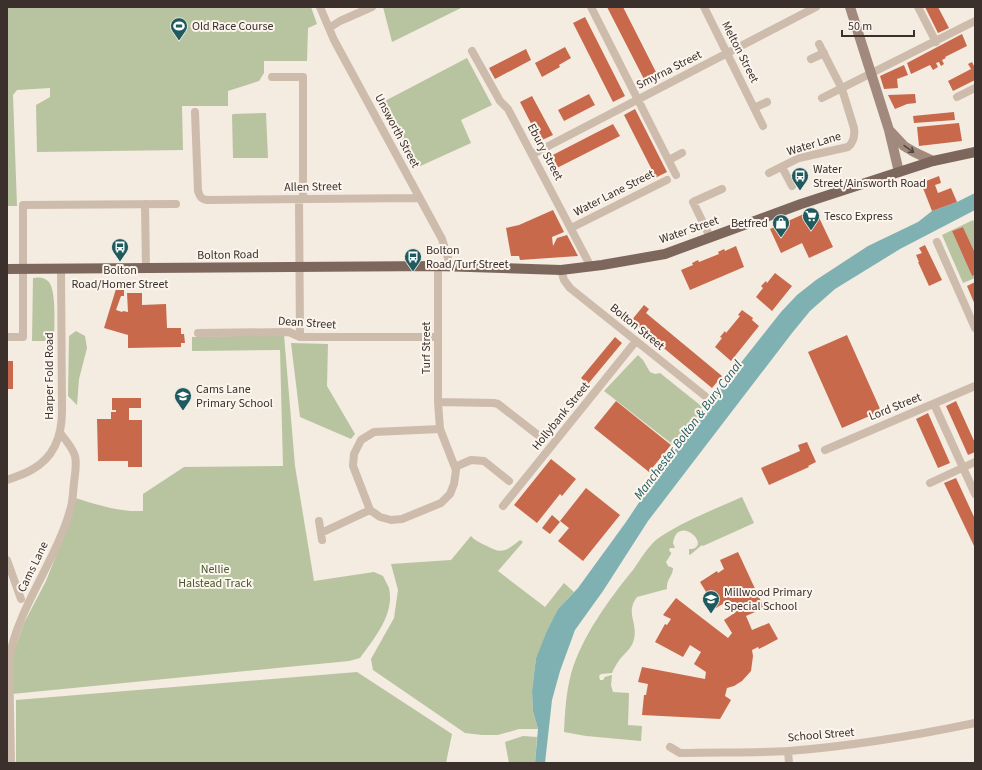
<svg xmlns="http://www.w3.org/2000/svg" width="982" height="770" viewBox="0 0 982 770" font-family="'Source Sans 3',sans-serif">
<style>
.green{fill:#b8c4a0}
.water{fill:#7fb0b2}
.building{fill:#c8694b}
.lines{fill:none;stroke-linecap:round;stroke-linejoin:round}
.minor{stroke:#cdbbac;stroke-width:8}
.secondary{stroke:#a18a7d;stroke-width:10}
.primary{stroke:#7d675c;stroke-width:10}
.oneway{stroke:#544640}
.labels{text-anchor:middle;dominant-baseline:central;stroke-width:4;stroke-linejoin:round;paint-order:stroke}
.poi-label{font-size:12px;fill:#3b302b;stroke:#fbf5ee;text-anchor:start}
.street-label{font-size:12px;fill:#3b302b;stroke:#fbf5ee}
.park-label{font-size:12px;fill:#4a5a2e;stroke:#fbf5ee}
.water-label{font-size:13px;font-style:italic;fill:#1f5a5e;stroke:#fbf5ee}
</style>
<rect width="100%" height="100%" fill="#f4ebe1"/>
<path class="green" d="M7,7H311L317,24L308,28L307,61H264V73L259,81L228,91V106H182L183,150L37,152L36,105L50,97V88L17,90L13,95L17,206H7Z
M383,7H463L392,42Z
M467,58L492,105L461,120L471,143L416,168L383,102Z
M266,113L268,158H233L232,115L233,114Z
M973,220L975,224V253L963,227L952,231L972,276L975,275V278L963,283L942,235Z
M33,278C38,277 44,277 48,281C57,289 54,328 54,341H32Z
M76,331L85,336L87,348L79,379L77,405L68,396L69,336Z
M284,335L295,466L314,581L374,572L383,576C385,580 387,584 389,588C395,614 374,639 360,658L349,661L12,694L11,659L24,623L46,581L57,553L75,498C99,505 118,512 143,511V494L184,467L283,466L280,350L192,351V337Z
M291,343L328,344L327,386L355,434L351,439L300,417Z
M638,355L643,360L650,372L655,374L660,373L705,409L676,447L604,391Z
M742,497L754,523L703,546L702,545L690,555L689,554V549C691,549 693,549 695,548C707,540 677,516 673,543L675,548H670L669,551L671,552V554L666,562L668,566L673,568C673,576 666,579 667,589L637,597C625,613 638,622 634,639C632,648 626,652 620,659C617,663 614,668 612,673L601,674L599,676L600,680H603L605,677L612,675L611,685L613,692L629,693L628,725L642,726L641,741L586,736L564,732C565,712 566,693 571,674C581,638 609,599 633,570C640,560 650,543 660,537C686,520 715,509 742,497Z
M471,536C475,541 481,543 487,546C502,555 507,550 520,540L523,542L498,571L545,607L564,583L574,592L558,609L536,658L532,691L533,711L538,729H519L498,735H482L465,733L373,670L371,659L394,618L398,590L391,564L451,560Z
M357,672L452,734L446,763H16V700Z
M523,736L537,737L535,763H509L505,742Z"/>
<path class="water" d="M975,193V210L900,249L835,289L810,311L792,333L648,521L603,591L575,630L560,671L552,700L545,763H535L538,729L533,711L532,691L536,658L547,631L558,609L578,588L626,522L664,465L709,403L781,312L797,295L816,280L868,246L918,222L932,211L957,202Z"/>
<path class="building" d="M607,7H623L659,78L647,85Z
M925,7H938L949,28L938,33Z
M585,17L625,96L613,102L573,23Z
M962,34L967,46L945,57L946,58L942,60L944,64L941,66L939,62L936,63L938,67L933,70L930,65L911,74L907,63Z
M565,47L571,58L559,65L560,67L542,77L535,63Z
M526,49L531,60L495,79L489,68Z
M972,62L974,66L975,65V80L953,91L948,81L971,69L968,64Z
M904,65L908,75L897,79L898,88L884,89L880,76Z
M589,94L595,105L564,121L558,110Z
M915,94L916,103L907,104L895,109L888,95Z
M532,96L553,135L540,141L520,102Z
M635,109L667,172L653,179L651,175L654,174L624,115Z
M954,112L955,120L914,123L913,116Z
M959,123L962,141L919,146L917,127Z
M613,124L620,136L551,171L545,159Z
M939,176L941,183L935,185L938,193L951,188L957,202L932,211L921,183Z
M815,209L833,247L809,258L802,243L781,253L770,229Z
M553,210L564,232L552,237L553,246L557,238L567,235L578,256L520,260L519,256H511L506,228L519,225Z
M963,227L975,253V275L972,276L952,231Z
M925,245L942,280L929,286L918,262H919L916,255L922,253L919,248Z
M736,246L744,267L690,290L681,270L693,265L692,263L698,260L699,262L719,254L718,252L724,249L725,251Z
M775,273L792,286L772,311L756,297L763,288L761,286L766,281L767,283Z
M975,282V305L967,286Z
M116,289H124V296H121L116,310L122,312L123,311L128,312L127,293H142V305L166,304L167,328H181V334H184L185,343H181V347L128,348V335L104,328Z
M644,305L649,309L646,313L722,376L712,388L631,321Z
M742,310L753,318L752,320L759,326L731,361L715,347L722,338L720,337L725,331L726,333L740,316L738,315Z
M847,335L881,411L842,428L808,352Z
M615,337L622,343L588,384L581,378Z
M7,361H13V389H7Z
M112,398H141V408H129V420H142V467H128V461H98L97,419H111V412H116V410H112Z
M616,401L671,445L649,472L594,428Z
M956,401L975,443V452L968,455L946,406Z
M928,413L950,463L938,468L916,419Z
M807,442L816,462L808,466L809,467L769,485L761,468L800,451L798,445Z
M551,459L576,479L562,496L560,494L537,523L514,505Z
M956,478L975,519V548L944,483Z
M586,488L620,515L583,561L558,541L569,528L560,521Z
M552,515L560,522L550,534L542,528Z
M738,552L764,608L746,616L752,630L769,623L778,639L759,649L758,647L752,650L753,656L751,671L742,681L734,686L727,688L725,696L731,700L720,719L642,715L644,695H646L648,684L638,682L642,667L705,679L706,672L694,664L701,652L690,645L683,657L655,642L665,624L667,625L671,619L663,615L676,598L728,638L732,633L724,620L736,612L729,600L716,608L700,582L717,571L718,573L724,569L720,560Z"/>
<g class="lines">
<path class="minor" d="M320,7L334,40L442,239L448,258L449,267
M591,7L676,175
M704,7L763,126
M918,7L936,42
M329,28L340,21L372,7
M472,51L500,101L508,109L591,267
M811,59L824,53
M272,77H303V199
M957,97L975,88
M822,98L975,21
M754,108L767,102
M195,112L198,191C200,197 201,199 207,200L419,198
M533,154L816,7
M669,160L682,153
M782,167L792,186
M769,173L799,158L848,147C854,142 855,136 854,128L842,89L819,44
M299,199L300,337
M145,204L146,269
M571,228L667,180
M710,237L693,202L722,189
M937,242L975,328
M438,266V402L440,429L456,470L454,484L450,494L441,503L402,519L391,520L380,517L370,510L353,466L354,454L361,440L374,432L440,429
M561,270L564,280L570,288L705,396
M198,333L289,332L300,337H438
M7,337H23V205L176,204
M438,402L494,403L498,404L543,439
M934,404L975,494
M825,450L975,386
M455,467L471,460L484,461L509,481
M7,480C15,477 25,474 33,469C54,457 62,435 62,411L61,269
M930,483L975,462
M503,506L636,341
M319,521L322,540
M321,533L370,510
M7,560L21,599
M670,747L680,753C716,752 753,753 789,751C852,746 913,736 975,723
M788,751L789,763
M11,763L9,659C19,605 57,560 71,507C73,499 73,491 74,483C75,474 77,464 75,456C72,447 66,440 60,433"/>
<path class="secondary" d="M850,7L889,130L899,172
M889,130L904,146L914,152L933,161"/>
<path class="primary" d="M7,269L438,266L561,270L602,265L665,254L801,204L899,172L933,161L975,152"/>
</g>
<defs><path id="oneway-shaft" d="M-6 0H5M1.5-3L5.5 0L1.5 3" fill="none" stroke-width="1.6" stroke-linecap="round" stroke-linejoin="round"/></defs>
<use class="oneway" href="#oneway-shaft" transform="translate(909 149) rotate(35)"/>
<defs>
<g id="stadium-pin" transform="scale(0.9)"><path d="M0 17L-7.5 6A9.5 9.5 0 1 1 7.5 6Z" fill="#1f5a5e" stroke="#fbf5ee"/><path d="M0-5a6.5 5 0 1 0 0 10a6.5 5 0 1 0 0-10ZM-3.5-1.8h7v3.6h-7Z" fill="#fff"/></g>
<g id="bus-pin" transform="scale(0.9)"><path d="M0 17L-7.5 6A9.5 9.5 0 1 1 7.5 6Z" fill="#1f5a5e" stroke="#fbf5ee"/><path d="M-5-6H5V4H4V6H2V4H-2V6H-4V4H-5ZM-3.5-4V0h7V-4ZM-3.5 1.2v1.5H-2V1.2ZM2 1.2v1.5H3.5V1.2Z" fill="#fff"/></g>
<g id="supermarket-pin" transform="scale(0.9)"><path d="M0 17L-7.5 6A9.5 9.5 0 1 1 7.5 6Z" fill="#1f5a5e" stroke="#fbf5ee"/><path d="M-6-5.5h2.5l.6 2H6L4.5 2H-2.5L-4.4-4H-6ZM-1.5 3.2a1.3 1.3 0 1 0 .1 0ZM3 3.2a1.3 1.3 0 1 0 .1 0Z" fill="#fff"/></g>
<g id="shop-pin" transform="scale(0.9)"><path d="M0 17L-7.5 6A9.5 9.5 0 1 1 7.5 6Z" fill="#1f5a5e" stroke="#fbf5ee"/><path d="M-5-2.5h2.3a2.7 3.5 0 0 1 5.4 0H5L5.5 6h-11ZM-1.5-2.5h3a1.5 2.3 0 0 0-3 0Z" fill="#fff"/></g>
<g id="school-pin" transform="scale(0.9)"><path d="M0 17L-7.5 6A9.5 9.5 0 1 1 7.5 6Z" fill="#1f5a5e" stroke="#fbf5ee"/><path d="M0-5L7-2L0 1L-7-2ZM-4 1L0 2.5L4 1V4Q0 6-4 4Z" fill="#fff"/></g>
</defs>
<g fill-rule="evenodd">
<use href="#stadium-pin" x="179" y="26"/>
<use href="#bus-pin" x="800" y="176"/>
<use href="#supermarket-pin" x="811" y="216"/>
<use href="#shop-pin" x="781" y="223"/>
<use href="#bus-pin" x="120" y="247"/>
<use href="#bus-pin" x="413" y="257"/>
<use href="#school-pin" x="183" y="396"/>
<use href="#school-pin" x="711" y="599"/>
</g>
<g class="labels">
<g class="poi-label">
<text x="192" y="26">Old Race Course</text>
<text x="813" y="169">Water<tspan x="813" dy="14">Street/Ainsworth Road</tspan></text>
<text x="824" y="216">Tesco Express</text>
<text x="768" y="223" text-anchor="end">Betfred</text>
<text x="426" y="250">Bolton<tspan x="426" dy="14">Road/Turf Street</tspan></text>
<text x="120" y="270" text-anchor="middle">Bolton<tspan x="120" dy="14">Road/Homer Street</tspan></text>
<text x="196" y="389">Cams Lane<tspan x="196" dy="14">Primary School</tspan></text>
<text x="724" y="592">Millwood Primary<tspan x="724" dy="14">Special School</tspan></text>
</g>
<g class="street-label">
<text transform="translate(740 52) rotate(63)">Melton Street</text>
<text transform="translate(669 70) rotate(-27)">Smyrna Street</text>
<text transform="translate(397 131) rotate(62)">Unsworth Street</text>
<text transform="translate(814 144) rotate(-17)">Water Lane</text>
<text transform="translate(545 152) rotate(62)">Ebury Street</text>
<text transform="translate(313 187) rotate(-1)">Allen Street</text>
<text transform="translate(614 193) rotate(-27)">Water Lane Street</text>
<text transform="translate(689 230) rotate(-19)">Water Street</text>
<text transform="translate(228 255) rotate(-1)">Bolton Road</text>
<text transform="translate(307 323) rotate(4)">Dean Street</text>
<text transform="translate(637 327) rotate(39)">Bolton Street</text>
<text transform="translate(426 348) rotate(-90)">Turf Street</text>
<text transform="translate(49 376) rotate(-90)">Harper Fold Road</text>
<text transform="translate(895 407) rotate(-22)">Lord Street</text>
<text transform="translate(561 416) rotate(-51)">Hollybank Street</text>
<text transform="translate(33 567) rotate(-64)">Cams Lane</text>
<text transform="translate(821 735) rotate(-5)">School Street</text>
</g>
<g class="park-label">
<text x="215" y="569">Nellie<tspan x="215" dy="14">Halstead Track</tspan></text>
</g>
<g class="water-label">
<text transform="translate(688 430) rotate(-53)">Manchester Bolton &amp; Bury Canal</text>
</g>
</g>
<rect width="982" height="770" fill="none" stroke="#3b302b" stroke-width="16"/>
<path d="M842 30v6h72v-6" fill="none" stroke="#3b302b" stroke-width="2"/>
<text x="848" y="30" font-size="12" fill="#3b302b" stroke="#fbf5ee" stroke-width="3" paint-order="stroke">50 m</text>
</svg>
